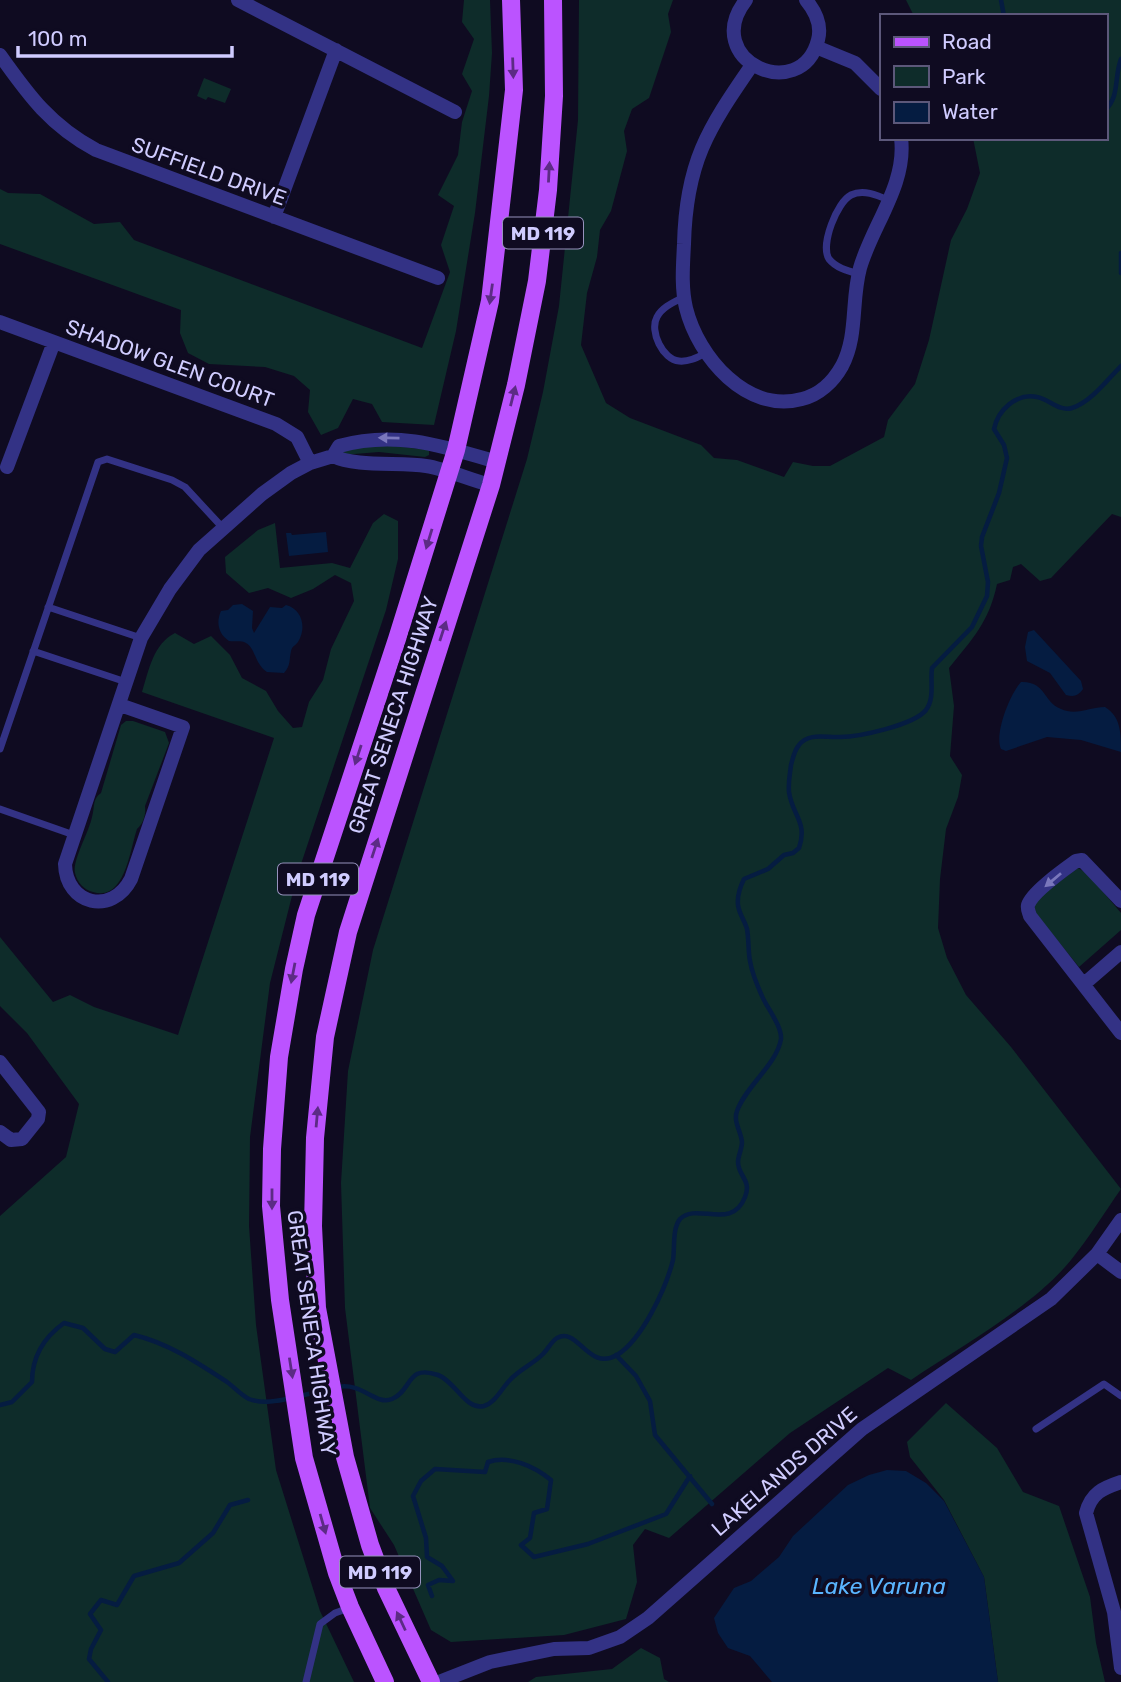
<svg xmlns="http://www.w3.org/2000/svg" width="1121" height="1682" viewBox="0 0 1121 1682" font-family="Rubik,sans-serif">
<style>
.green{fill:#0e2c2a}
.water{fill:#051c41}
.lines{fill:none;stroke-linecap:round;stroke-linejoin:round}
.stream{stroke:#051c41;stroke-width:4.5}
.service{stroke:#333285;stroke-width:7}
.minor{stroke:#333285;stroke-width:14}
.primary{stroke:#bb53ff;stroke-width:18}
.oneway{fill:#5c2b85}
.oneway2{fill:#7a77bc}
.labels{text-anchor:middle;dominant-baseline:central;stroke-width:7;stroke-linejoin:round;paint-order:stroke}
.shield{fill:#0f0b21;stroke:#9692bc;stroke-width:2}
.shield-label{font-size:19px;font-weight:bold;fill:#d0ccff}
.street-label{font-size:21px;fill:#d0ccff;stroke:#0f0b21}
.water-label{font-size:23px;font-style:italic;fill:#5ab5ff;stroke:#0f0b21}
</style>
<rect width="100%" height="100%" fill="#0f0b21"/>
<path class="green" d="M464,0H490L492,53L489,96L475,213L456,331L434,425L382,422L372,404L353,399L338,428L321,435L308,412L310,390L294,376L265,367L209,364L188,353L180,333L181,310L0,244V189L8,193L40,194L94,224L120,222L134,240L422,348L450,272L441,245L454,206L438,195L458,155L462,122L472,91L462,74L474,39L462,22Z
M579,0H673L668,14L671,32L649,98L632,109L624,131L627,151L611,211L600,230L597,257L587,293L581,345L606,403L630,418L701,445L714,458L737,460L784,477L793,462L813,466H830L884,437L888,420L915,384L929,340L951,240L967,209L980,173L973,138H1105V16H914L906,0H1121V517L1112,514L1051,578L1040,581L1021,564L1013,567L1010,580L997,584C989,622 973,638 949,668L954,706L950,756L962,775L958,797L946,829L940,879L938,928L947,958L966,995L1011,1047L1121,1189C1104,1213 1089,1238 1071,1260C1033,1307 961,1346 911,1380L888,1368L790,1433L669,1538L645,1529L633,1545L637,1582L626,1619L564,1635L451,1642L431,1630L394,1545L370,1508L345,1308L341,1183L348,1071L373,950L527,459L543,392L559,306L578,120Z
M204,78L231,89L225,103L208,97L206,100L197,96Z
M376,444L429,450V455L425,457L379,452L342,455L340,452Z
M384,514L398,521V559L386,610L297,876L270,983L250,1137L249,1226L256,1325L276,1470L320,1611L354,1682H0V1216L66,1157L79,1104L27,1033L0,1006V937L53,1002L70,995L94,1007L178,1035L274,738L142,692C149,670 153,644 175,633L194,644L211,636L230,655L242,678L266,691L278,711L293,728L302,727L309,702L323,680L331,649L354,601L351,583L335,575L313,589L291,598L268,588L249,593L226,573L225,557L258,530L275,523L280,568L332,563L350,568L373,523Z
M126,721H133L165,732L169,743L145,806C146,814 144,823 137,829C130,849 125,902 93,892C84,890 77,882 75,873C72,861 89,832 92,817C95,807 92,799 101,793L121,725Z
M1078,868L1088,874L1121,913V930L1079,967L1036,914L1034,904L1037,898Z
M946,1403L997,1448L1023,1492L1059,1506L1090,1597L1096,1643L1105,1682H998L984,1577L944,1500L910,1457L907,1442Z
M641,1648L660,1658L664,1679L669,1682H528L536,1677L612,1669Z"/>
<path class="water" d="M326,532L328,552L289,556L286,533H291L292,535Z
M242,604L253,611L252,628L254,633L270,607L282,608L286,605C302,609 307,628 298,642C294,647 293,645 291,651C289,660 291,665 284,673L267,672C254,663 256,649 246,643C241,640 234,642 229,641C218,634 216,622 221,611L228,610L233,605Z
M1034,630L1081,681L1083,689C1078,696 1074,697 1066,695L1050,673L1027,661L1025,647L1028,632Z
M1021,682C1046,681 1043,702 1061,709C1076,716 1090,707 1105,707C1121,717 1121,733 1121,752L1081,740L1047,737L1006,751L1001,749C994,734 1010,694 1021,682Z
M887,1470L906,1471L926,1483L944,1501L984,1577L998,1682H772L750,1656L728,1648L718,1633L714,1618L734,1588L751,1581L779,1557L793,1536L848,1485L869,1475Z"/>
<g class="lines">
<path class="stream" d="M1001,0L1004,16
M1105,110C1120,97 1114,76 1121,59
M1121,253V273
M616,1355L636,1376L650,1401L655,1435L712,1504
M338,1387C362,1382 376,1406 392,1399C413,1390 406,1364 438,1375C455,1381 466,1411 484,1406C496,1402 501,1389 510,1380C519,1370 533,1364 543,1354C548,1349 551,1342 557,1338C578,1326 588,1372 617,1355C642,1340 666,1288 673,1260C675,1248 672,1229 680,1219C697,1202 732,1231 745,1197C752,1180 738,1176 738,1162C738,1156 742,1149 742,1142C741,1131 733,1122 737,1111C746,1086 777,1064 781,1039C782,1026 767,1008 762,996C757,985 752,973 750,961C748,951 749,940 747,929C745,921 739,914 738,905C737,896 740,887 744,879L768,869L784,855L793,853L799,848C808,822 792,815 789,792C788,782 790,774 791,765C793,758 794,751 799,745C809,732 826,738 840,737C859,737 914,725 926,710C935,698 930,681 932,668L972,627L987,596L988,582L981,546L982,537L999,493L1007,458L1004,445L994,429C998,410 1016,393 1037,397C1049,399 1059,412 1072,408C1091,402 1108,379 1121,366
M300,1396L329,1389
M0,1405L12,1402L32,1382C32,1357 43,1338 64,1323L83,1328L105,1349L115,1352L134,1335C168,1343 198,1363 227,1382C234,1387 241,1395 249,1399C263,1404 278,1401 292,1398
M432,1596L428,1585L439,1580L453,1581L442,1566L427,1557L426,1538L413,1496L421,1481L435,1469L485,1472L488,1462C509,1455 534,1466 551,1480L547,1509L534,1513L530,1538L521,1545L534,1557L588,1544L666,1514L690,1476
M108,1682L89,1659L91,1649L101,1630L90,1614L101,1600L117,1605L134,1576L179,1563L213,1533L230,1505L248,1500"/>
<path class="service" d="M859,274C848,271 836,268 829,259C820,245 837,202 851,195C863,189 877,195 888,200
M684,297C674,302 662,307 657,317C649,331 663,360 679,361C689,362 698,357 706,353
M48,607L141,638
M33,651L126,682
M0,749L98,462L107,459L172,480L185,487L223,528
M0,809L74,835
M1036,1429L1104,1384L1121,1396
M306,1682L320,1624L335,1613L349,1608"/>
<path class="minor" d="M238,0L455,112
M746,0C699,60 801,106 818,40C822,25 816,12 806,0
M816,47L855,63L881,89
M0,55C29,96 51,126 96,150L438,278
M752,65C707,130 686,163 684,244C683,265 681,287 686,308C698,357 747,414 802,399C819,395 833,382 842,366C858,336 851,301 860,268C872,226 907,184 901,138
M274,217L336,50
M0,322L276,424L297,437L310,463
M7,467L54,342
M491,485C470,480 447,469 426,466C400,462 355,467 333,456L339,446C396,430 443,446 497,462
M120,705L183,727L131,879C112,916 66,905 65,864L141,638L170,589L199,550L262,494L291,473L310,463L333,456
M1121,901L1082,860L1076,861C1065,869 1032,892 1028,905C1027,909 1029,912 1030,916L1121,1033
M1084,984L1121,952
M0,1062L39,1112L38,1119L22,1139L11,1140L0,1132
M1097,1254L1121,1272
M1121,1482C1103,1488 1091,1493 1086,1513L1114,1612L1121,1668
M439,1682L490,1662L554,1649L589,1648L620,1637L648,1618L862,1429L1051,1299L1097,1254L1121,1220"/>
<path class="primary" d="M385,1682L350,1607L337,1573L304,1458L280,1300L271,1206L272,1149L279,1057L294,969L306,915L397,639L456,450L490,301L514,90L511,0
M431,1682L386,1588L370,1545L345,1457L317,1308L313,1226L315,1138L325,1037L348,932L491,485L516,385L537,281L548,190L554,96L553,0"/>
</g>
<defs><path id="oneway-solid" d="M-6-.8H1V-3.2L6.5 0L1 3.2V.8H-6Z" transform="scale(1.75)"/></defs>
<g class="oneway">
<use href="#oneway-solid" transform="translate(513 68) rotate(88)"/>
<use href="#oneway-solid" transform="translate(549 172) rotate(-87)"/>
<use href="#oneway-solid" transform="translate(491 294) rotate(98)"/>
<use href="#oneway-solid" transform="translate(513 396) rotate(-76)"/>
<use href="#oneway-solid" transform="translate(429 539) rotate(107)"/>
<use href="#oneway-solid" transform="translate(443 631) rotate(-72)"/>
<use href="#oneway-solid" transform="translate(358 755) rotate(108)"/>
<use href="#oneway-solid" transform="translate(375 848) rotate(-72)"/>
<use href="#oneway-solid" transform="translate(293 973) rotate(101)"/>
<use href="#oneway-solid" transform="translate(317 1117) rotate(-85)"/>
<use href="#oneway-solid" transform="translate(272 1199) rotate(90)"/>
<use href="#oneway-solid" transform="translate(291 1368) rotate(81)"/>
<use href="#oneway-solid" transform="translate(323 1524) rotate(74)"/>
<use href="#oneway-solid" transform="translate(401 1621) rotate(-115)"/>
</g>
<g class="oneway2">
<use href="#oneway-solid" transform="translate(389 438) rotate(-179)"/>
<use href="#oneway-solid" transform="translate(1053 880) rotate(140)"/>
</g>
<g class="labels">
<g class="shield">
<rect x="503" y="217.5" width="80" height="31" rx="5"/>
<rect x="278" y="863.5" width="80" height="31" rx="5"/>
<rect x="340" y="1556.5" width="80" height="31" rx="5"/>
</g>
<g class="shield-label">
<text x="543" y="233">MD 119</text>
<text x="318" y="879">MD 119</text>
<text x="380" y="1572">MD 119</text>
</g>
<g class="street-label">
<text transform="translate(209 171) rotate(20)">SUFFIELD DRIVE</text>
<text transform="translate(170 363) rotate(20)">SHADOW GLEN COURT</text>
<text transform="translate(393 715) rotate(-72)">GREAT SENECA HIGHWAY</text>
<text transform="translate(312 1333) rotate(82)">GREAT SENECA HIGHWAY</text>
<text transform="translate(784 1471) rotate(-41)">LAKELANDS DRIVE</text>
</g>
<g class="water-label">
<text x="879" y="1586">Lake Varuna</text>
</g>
</g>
<rect x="880" y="14" width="228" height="126" fill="#0f0b21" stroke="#5c587a" stroke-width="2"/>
<rect x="894" y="37" width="35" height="10" fill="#bb53ff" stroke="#5c587a" stroke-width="2"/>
<text x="942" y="49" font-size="21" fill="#d0ccff">Road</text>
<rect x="894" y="66" width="35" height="21" fill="#0e2c2a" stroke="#5c587a" stroke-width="2"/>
<text x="942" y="84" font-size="21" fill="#d0ccff">Park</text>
<rect x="894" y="102" width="35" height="21" fill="#051c41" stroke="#5c587a" stroke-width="2"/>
<text x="942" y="119" font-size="21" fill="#d0ccff">Water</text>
<path d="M18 46v10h214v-10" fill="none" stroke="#d0ccff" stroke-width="3.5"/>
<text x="28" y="46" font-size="21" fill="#d0ccff" stroke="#0f0b21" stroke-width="5" paint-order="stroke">100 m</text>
</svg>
